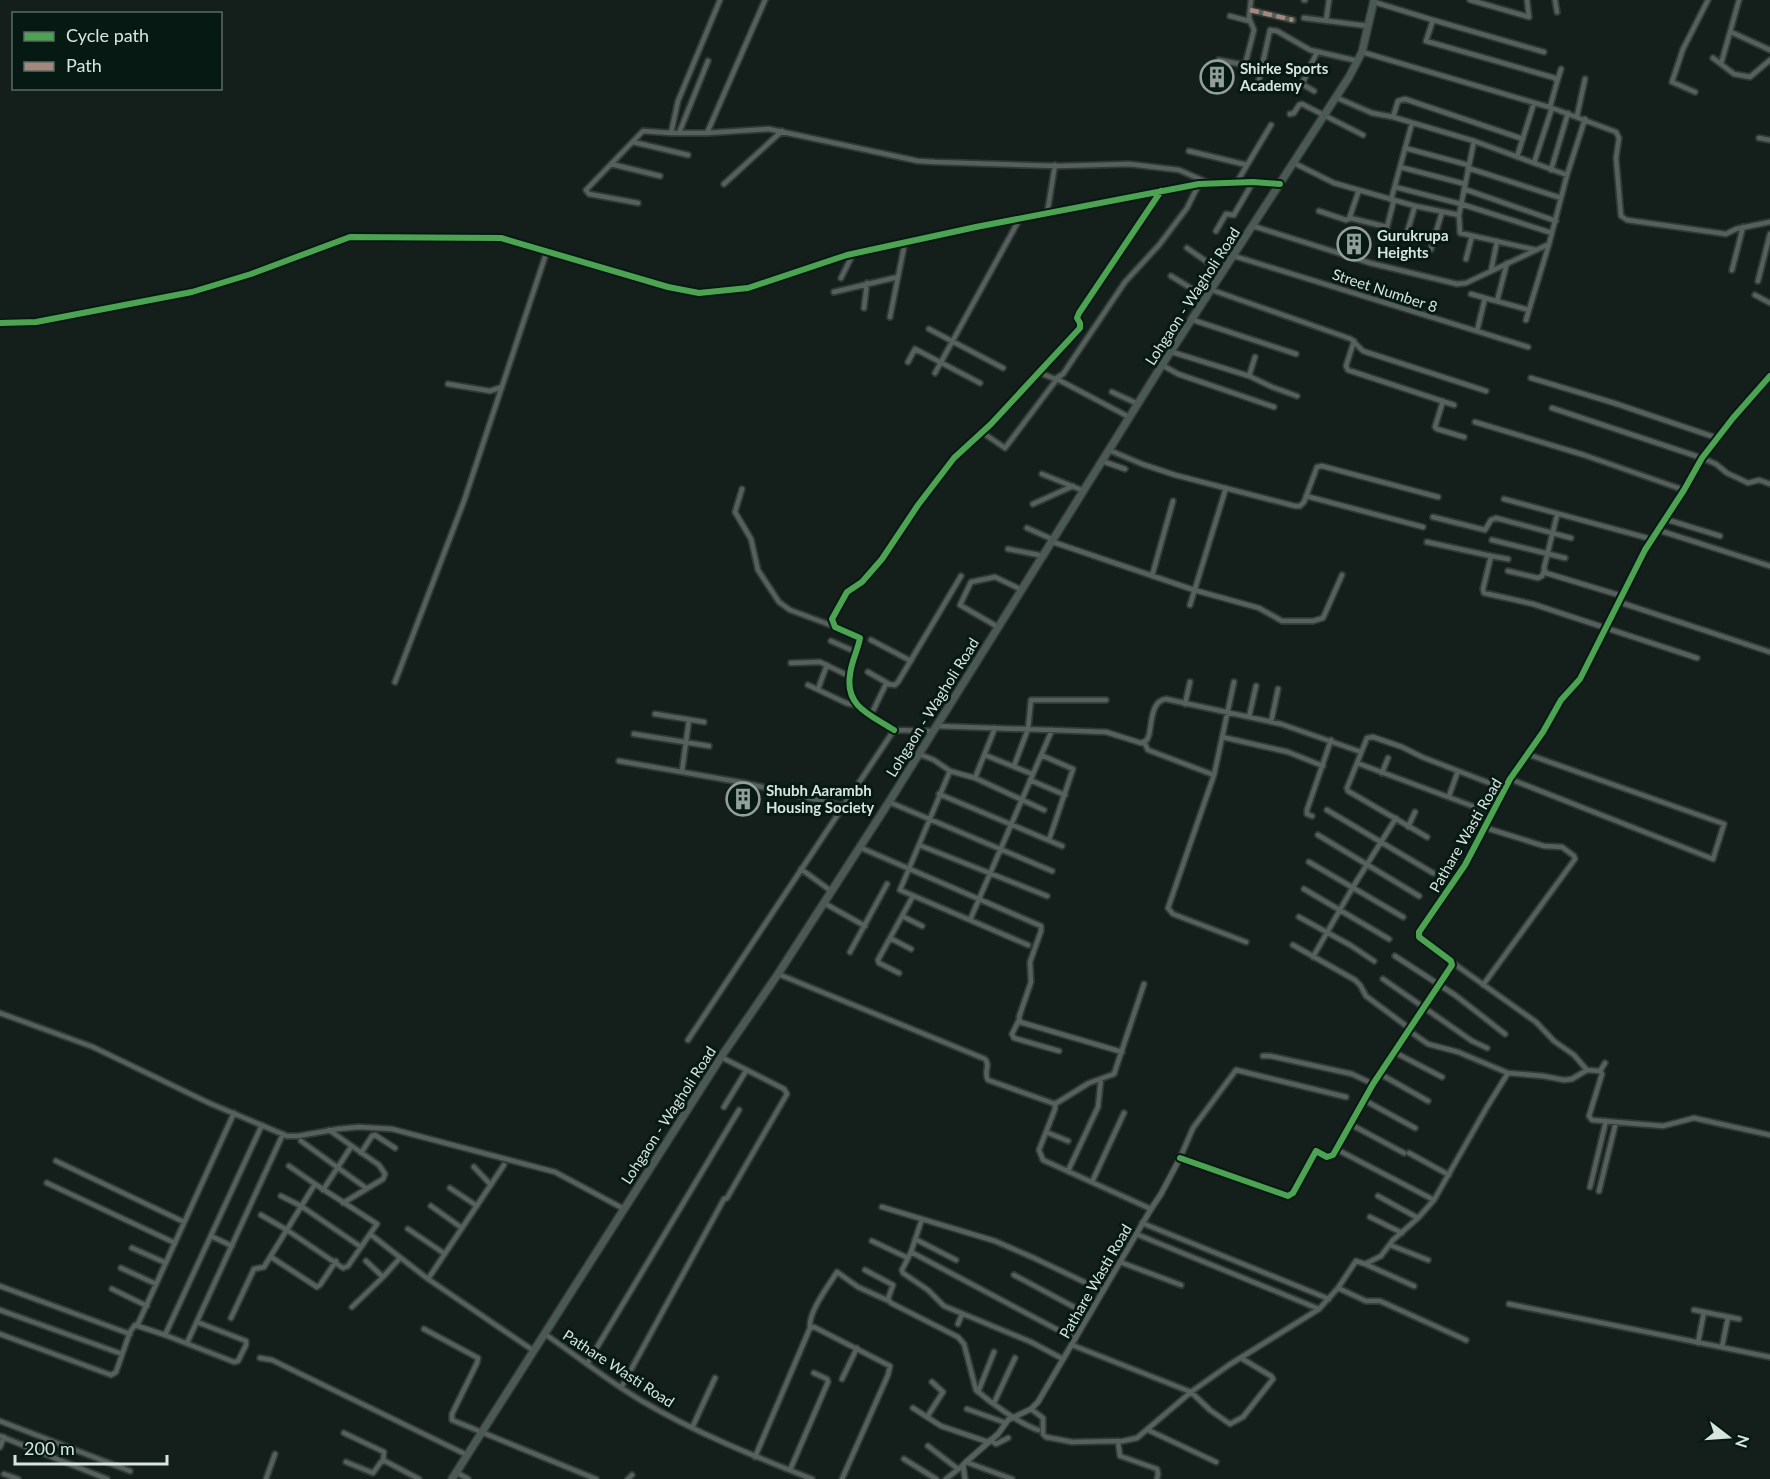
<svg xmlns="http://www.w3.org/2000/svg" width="1770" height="1479" viewBox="0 0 1770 1479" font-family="Lato,sans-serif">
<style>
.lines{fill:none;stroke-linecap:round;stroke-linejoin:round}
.minor-casing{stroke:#303934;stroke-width:8}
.tertiary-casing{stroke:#303934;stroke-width:8}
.primary-casing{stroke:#303934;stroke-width:10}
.minor{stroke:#555f5b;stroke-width:4.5}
.tertiary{stroke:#555f5b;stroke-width:5}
.primary{stroke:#4b5954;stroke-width:7}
.quiet{stroke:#a5887d;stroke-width:4.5;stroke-dasharray:9 4.5;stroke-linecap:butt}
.cycleway-casing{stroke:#061a13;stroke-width:10}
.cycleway{stroke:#4ca352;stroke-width:6}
.labels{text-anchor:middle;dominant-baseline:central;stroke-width:6;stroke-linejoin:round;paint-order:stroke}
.poi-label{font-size:15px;font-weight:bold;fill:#d8e5df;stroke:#061a13;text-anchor:start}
.street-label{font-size:15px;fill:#d8e5df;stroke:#061a13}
</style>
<rect width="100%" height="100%" fill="#141f1b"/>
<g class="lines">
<g class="minor-casing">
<path id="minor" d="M765,0L707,133L769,129L918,161L935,162L1058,166L1129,164L1179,170L1209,183
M1304,0H1305
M1470,0L1529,17L1527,0
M1555,0L1557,12
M1374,2L1433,20L1426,41L1555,78L1557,82L1550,107
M1250,10L1293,20
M1230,16L1249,21
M1304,18L1368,26
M1433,20L1544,52
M1326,21L1329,0
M1731,32L1770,50
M1362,52L1552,108L1616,132L1619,138L1616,158L1621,216L1627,220L1726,234L1736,229L1770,222
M1713,58L1734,74L1750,77L1770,60
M1219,60L1245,65L1254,30L1249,18L1251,0
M1721,64L1739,0
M1311,65L1326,72
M1557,82L1561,69
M1258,84L1270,30L1277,31L1310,50L1358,61
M1314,91L1302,84L1317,52
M1695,92L1672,82L1683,49L1708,0
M1335,97L1372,113L1393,117L1474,141L1567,175
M1290,114L1294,113L1299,105L1302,104L1363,135
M1577,116L1585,79
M1393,117L1398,101L1405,99L1523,139
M671,133L678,101L720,0
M679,133L708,61
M1759,138L1770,140
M1474,141L1459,215L1460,233L1536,250
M633,142L688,155
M1405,148L1468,165
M1189,151L1247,165
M1517,157L1534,103
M1294,163L1334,183L1415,206L1459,215
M1534,163L1552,108
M611,164L660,176
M1400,167L1465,184
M1468,168L1561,198
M1551,170L1568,113
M1237,182L1271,125
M724,184L782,131
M1395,187L1461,204L1552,233
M1464,189L1556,221
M1391,200L1412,123
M638,203L589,194L586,190L643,131L671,133H707
M1319,211L1346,220L1349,219L1359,190
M1047,214L1055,165
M1350,218L1387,227L1394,200
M1253,226L1370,263L1457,284L1466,283L1549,244L1567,175L1585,119
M1216,231L1226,214L1234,215L1235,213L1253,182
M1406,236L1415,206
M1187,248L1223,273
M1431,249L1442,212
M1234,256L1528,347
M1466,259L1472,236
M1732,270L1743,227
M1491,271L1497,241
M1171,276L1207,298
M841,278L853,254
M1758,281L1770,234
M1212,290L1351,339L1363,351L1486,391
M834,292L898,277
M1471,294L1485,298
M1755,295L1770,303
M1497,301L1507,263
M864,308L867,283
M890,317L905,242
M1193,320L1296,354
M1526,320L1529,310
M929,329L1003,368
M1477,331L1485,298L1529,310L1549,244
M1354,341L1346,366L1348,370L1454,405
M1172,352L1249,376L1272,387L1297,396
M908,362L915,349L980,383
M1162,365L1178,374L1274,407
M1038,372L1055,379L1063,374L1125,282L1159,245L1187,208L1199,184
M935,373L1019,220
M1249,376L1255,357
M1531,378L1614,403L1717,438
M448,384L490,391L502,387
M1112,392L1138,404
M1443,401L1435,427L1437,429L1464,437
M1552,408L1702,458L1716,464L1727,473L1744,481L1748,483L1759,480L1770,484
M1475,422L1584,455L1684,490
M983,433L1005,448L1057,379L1129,417
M1109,450L1142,464L1175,475L1295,506H1300L1304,502L1317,467L1322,466L1438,497
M1102,461L1125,469
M1042,474L1084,491
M742,489L735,512L751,539L758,570L779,602L790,610L833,626
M1306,496L1423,527
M1504,499L1651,539
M1033,504L1073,486
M1557,515L1544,568L1546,573L1622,596
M1433,517L1485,530L1491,520L1496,518L1571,538
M1665,519L1720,536
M1027,528L1054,540
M1658,530L1770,566
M1492,540L1565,558
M1053,542L1194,590L1259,608L1282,621H1313L1323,618L1342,575
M1427,542L1491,556L1483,589L1484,593L1533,604L1697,658
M1008,549L1044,556
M1491,556L1508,559
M1508,571L1538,578L1542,576L1544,571
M1152,576L1173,501
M1619,602L1770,652
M1190,605L1226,488
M998,627L960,605L971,582L995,577L1022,590
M871,640L911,661
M831,641L856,652
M791,663L820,662L849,676
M868,672L889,684
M395,682L464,501L547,251
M1234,682L1214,775L1168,908L1173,914L1246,942
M808,685L846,703L855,705
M818,689L827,665
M1185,704L1190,682
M655,714L704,722
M871,715L886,684L895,685L898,682L961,576
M1249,717L1256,686
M1271,722L1278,689
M936,726L1106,732L1141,743L1147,740L1149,735C1152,722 1151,701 1166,699L1281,724L1361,752
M894,730C871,715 845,707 850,675C851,662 858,650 860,638L835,627L832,619L847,592L862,582L882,559L918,505L954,458L991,424L1080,328L1077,315L1160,192
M634,734L709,746
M1222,737L1288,752L1323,766
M1144,742L1148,750L1214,775
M919,754L934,760L950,771
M985,755L1032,774
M1041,755L1073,769L1049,840
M619,761L745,783L843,806
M1357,763L1347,788L1348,791L1427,837
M1014,766L1028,729L1031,700H1106
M682,771L689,720
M1382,773L1388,758
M975,778L995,728
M1510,779L1713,859L1724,824L1527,754
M1030,780L1065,795
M939,794L1062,846
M1449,796L1458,771
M889,802L1052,871
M1327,810L1433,873
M1491,813L1357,763L1367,738L1373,737L1402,747L1422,757L1505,789
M1312,816L1307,814V810L1331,740
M1408,827L1415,812
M1318,835L1419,896
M919,845L1047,896
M859,847L1041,926V931L1030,962L1031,982L1019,1017L1020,1022L1122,1052
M1309,862L1403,917
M801,869L831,891
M1304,889L1389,939
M824,903L865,926
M902,916L922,926
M1299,917L1350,945L1374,961
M970,920L1052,730
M890,938L911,949
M1028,945L900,890L950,771L975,778L1044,810
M1293,945L1355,980L1360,985L1366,996L1409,1028
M850,952L887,884
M1395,956L1455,995L1505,1034
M1313,957L1353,887L1396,818
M1453,963L1536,1022L1554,1041L1574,1055L1587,1070
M899,973L879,963L878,960L913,896
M778,974L985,1059C991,1065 983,1073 988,1080L1055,1104V1109L1039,1150L1043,1160L1151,1209
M1383,979L1472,1041L1487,1048
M1483,985L1575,859L1574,856L1562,847L1544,846L1483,827
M0,1013L93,1047L209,1103L287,1136H298L338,1129L359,1127L392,1129L555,1172L624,1209
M1019,1020L1012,1034L1014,1038L1059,1051
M1408,1030L1428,1044L1458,1052L1508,1073
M688,1040L894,730L932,731
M1394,1052L1442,1077
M1263,1056H1270L1352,1074L1373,1084
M1600,1071L1605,1063
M1380,1074L1428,1101
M1364,1100L1415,1128
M1055,1104L1089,1083L1114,1074L1144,984
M724,1107L746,1071
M1350,1124L1404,1153
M329,1130L379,1165L385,1174L383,1179L343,1203
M1046,1132L1068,1141
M301,1141L366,1188
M1336,1149L1434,1200
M361,1153L372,1136L375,1135L395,1148
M1409,1153L1449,1175
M1180,1158L1193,1128L1236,1070L1346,1097
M56,1161L184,1222
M289,1166L315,1184
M474,1167L491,1185
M1068,1171L1098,1107L1101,1079
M1092,1182L1124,1113
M47,1183L175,1243
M1590,1187L1606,1121
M450,1188L477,1206
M323,1190L351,1147
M1599,1191L1616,1122
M281,1196L301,1206L361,1247
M1378,1196L1418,1218
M431,1206L462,1228
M882,1207L995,1241L1034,1258L1103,1291
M261,1215L287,1230L343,1268L348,1266L370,1234
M1370,1217L1402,1233
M922,1219L911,1252L902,1270L903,1273L928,1290L944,1306L1031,1342L1063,1359
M1142,1223L1329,1299
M408,1229L445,1254
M1136,1234L1319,1309
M211,1236L232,1246
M915,1239L956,1260
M872,1241L908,1258
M1390,1245L1428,1260
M132,1248L166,1263
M911,1252L1075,1339
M271,1257L317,1287L320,1285L336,1261
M366,1261L383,1277
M1120,1262L1181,1285
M1365,1264L1414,1286
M121,1268L156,1284
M865,1270L893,1285L888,1299L891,1303L958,1337L964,1344L976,1390C992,1404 1019,1423 1038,1430
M1014,1275L1089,1315
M428,1279L504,1165
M0,1286L130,1334
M1338,1288L1366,1301H1380L1466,1340
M112,1289L147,1306
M1509,1304L1770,1357
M352,1307L383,1277L400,1258
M0,1310L122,1354
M1694,1310L1739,1319
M231,1318L254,1269L264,1267L315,1184L377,1224L370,1234L428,1279L534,1351
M958,1324L962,1314
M137,1326L234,1113
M810,1328C808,1312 829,1285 837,1272L858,1287L889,1301
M424,1329L478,1358L477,1363L452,1414V1420L596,1479
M0,1334L111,1375L116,1372L130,1332L135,1325L165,1335L234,1362L238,1361L246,1345V1341L197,1322
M545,1334C577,1356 608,1381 642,1401C696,1433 754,1456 812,1479
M165,1335L262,1125
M187,1343L283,1134
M1698,1343L1704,1312
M1072,1345L1191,1392L1210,1410L1230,1424L1243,1417L1273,1379L1271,1376L1241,1358
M1722,1347L1728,1317
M260,1358L272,1360L467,1455
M587,1364L739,1110
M842,1379L857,1348
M932,1382L943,1392L927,1417L941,1426L988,1442
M621,1388L724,1199L727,1198L787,1094L784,1089L721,1057
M978,1392L994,1352
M994,1403L1015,1358
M913,1408L927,1417
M967,1409L1006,1423
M1031,1409L1043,1418V1434L1046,1437L1072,1442L1123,1441L1137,1438L1191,1392L1229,1365L1319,1309L1338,1288L1356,1261L1365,1264L1381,1256L1393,1240L1418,1218L1434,1200L1487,1107L1508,1073L1543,1076L1564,1080L1572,1079L1587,1070L1600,1071L1602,1074L1589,1116L1592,1120L1663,1126L1694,1118L1770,1135
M0,1421L130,1471
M692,1428L715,1378
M1148,1430L1216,1462
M344,1433L384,1452L383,1461
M0,1436L107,1479
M990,1440L996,1444L1008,1438
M1118,1441L1120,1456L1157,1469L1158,1474L1157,1479
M928,1446L958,1469
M0,1447L4,1437
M755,1457L810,1328L814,1327L890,1366L888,1375L842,1479
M904,1459L936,1479
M346,1462L373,1473L381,1462L385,1461L419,1479
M966,1462L1012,1479
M790,1470L828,1382L827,1379L814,1373
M456,1472L468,1479
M4,1474L18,1479
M266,1479L275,1454
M628,1479L632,1475
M946,1479L961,1467"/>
</g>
<g class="tertiary-casing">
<path id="tertiary" d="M0,323L36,322L192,292L251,274L350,237L501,238L668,287L699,293L748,288L847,255L976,227L1199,184L1253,182L1280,184
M965,1479L963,1465L966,1462L998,1434L1008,1420L1031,1409L1038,1402L1151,1209L1161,1194L1180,1158L1288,1196L1293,1193L1316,1151L1327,1157L1333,1155L1373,1084L1452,965L1451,961L1419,937V932L1465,865L1510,779L1543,732L1561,700L1580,679L1645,550L1684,490L1702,458L1733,418L1770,376"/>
</g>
<g class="primary-casing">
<path id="primary" d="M452,1479L721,1057L778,974L889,802L1162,365L1349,77L1362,52L1374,0"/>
</g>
<use href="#minor" class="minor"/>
<use href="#tertiary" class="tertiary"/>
<use href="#primary" class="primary"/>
<path class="quiet" d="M1250,10L1293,20"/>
<g class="cycleway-casing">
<path id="cycleway" d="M0,323L36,322L192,292L251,274L350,237L501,238L668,287L699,293L748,288L847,255L976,227L1199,184L1253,182L1280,184
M894,730C871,715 845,707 850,675C851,662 858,650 860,638L835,627L832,619L847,592L862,582L882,559L918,505L954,458L991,424L1080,328V323L1077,318L1079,313L1161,191
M1180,1158L1288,1196L1293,1193L1316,1151L1327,1157L1333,1155L1373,1084L1452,965L1451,961L1419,937V932L1465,865L1510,779L1543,732L1561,700L1580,679L1645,550L1684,490L1702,458L1733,418L1770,376"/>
</g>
<use href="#cycleway" class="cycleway"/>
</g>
<defs>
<g id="building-ring" transform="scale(1.725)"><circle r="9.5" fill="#061a13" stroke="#93a09a" stroke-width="1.5"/><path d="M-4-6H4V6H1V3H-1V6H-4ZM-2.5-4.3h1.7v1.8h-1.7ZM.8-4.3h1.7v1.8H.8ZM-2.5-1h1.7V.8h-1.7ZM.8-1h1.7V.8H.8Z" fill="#93a09a"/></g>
</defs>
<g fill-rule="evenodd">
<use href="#building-ring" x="1217" y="77"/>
<use href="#building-ring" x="1354" y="244"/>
<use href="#building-ring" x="743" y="799"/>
</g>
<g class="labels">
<g class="poi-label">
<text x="1240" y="68">Shirke Sports<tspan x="1240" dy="17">Academy</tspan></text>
<text x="1377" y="235">Gurukrupa<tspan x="1377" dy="17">Heights</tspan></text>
<text x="766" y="790">Shubh Aarambh<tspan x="766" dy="17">Housing Society</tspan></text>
</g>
<g class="street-label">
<text transform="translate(1385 290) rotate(18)">Street Number 8</text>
<text transform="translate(1192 296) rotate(-57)">Lohgaon - Wagholi Road</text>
<text transform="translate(932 707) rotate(-58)">Lohgaon - Wagholi Road</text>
<text transform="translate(1465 835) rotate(-60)">Pathare Wasti Road</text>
<text transform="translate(668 1115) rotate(-57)">Lohgaon - Wagholi Road</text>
<text transform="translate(1095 1281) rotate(-60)">Pathare Wasti Road</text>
<text transform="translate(619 1368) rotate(33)">Pathare Wasti Road</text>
</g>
</g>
<rect x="12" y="12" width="210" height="78" fill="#061a13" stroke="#5a6b65" stroke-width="1.5"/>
<rect x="24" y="32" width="30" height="9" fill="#4ca352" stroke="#5a6b65" stroke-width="1.5"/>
<text x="66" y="42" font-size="18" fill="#d8e5df">Cycle path</text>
<rect x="24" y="62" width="30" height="9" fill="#a5887d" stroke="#5a6b65" stroke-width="1.5"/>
<text x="66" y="72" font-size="18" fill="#d8e5df">Path</text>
<g transform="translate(1728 1437) rotate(107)" stroke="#061a13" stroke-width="4.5" paint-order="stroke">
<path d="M0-4.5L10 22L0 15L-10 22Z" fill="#d8e5df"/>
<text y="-9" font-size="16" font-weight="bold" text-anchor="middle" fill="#d8e5df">N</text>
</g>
<path d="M15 1455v9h152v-9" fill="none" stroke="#d8e5df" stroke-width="3"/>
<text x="24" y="1455" font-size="18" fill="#d8e5df" stroke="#061a13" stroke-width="4.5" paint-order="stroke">200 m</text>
</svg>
